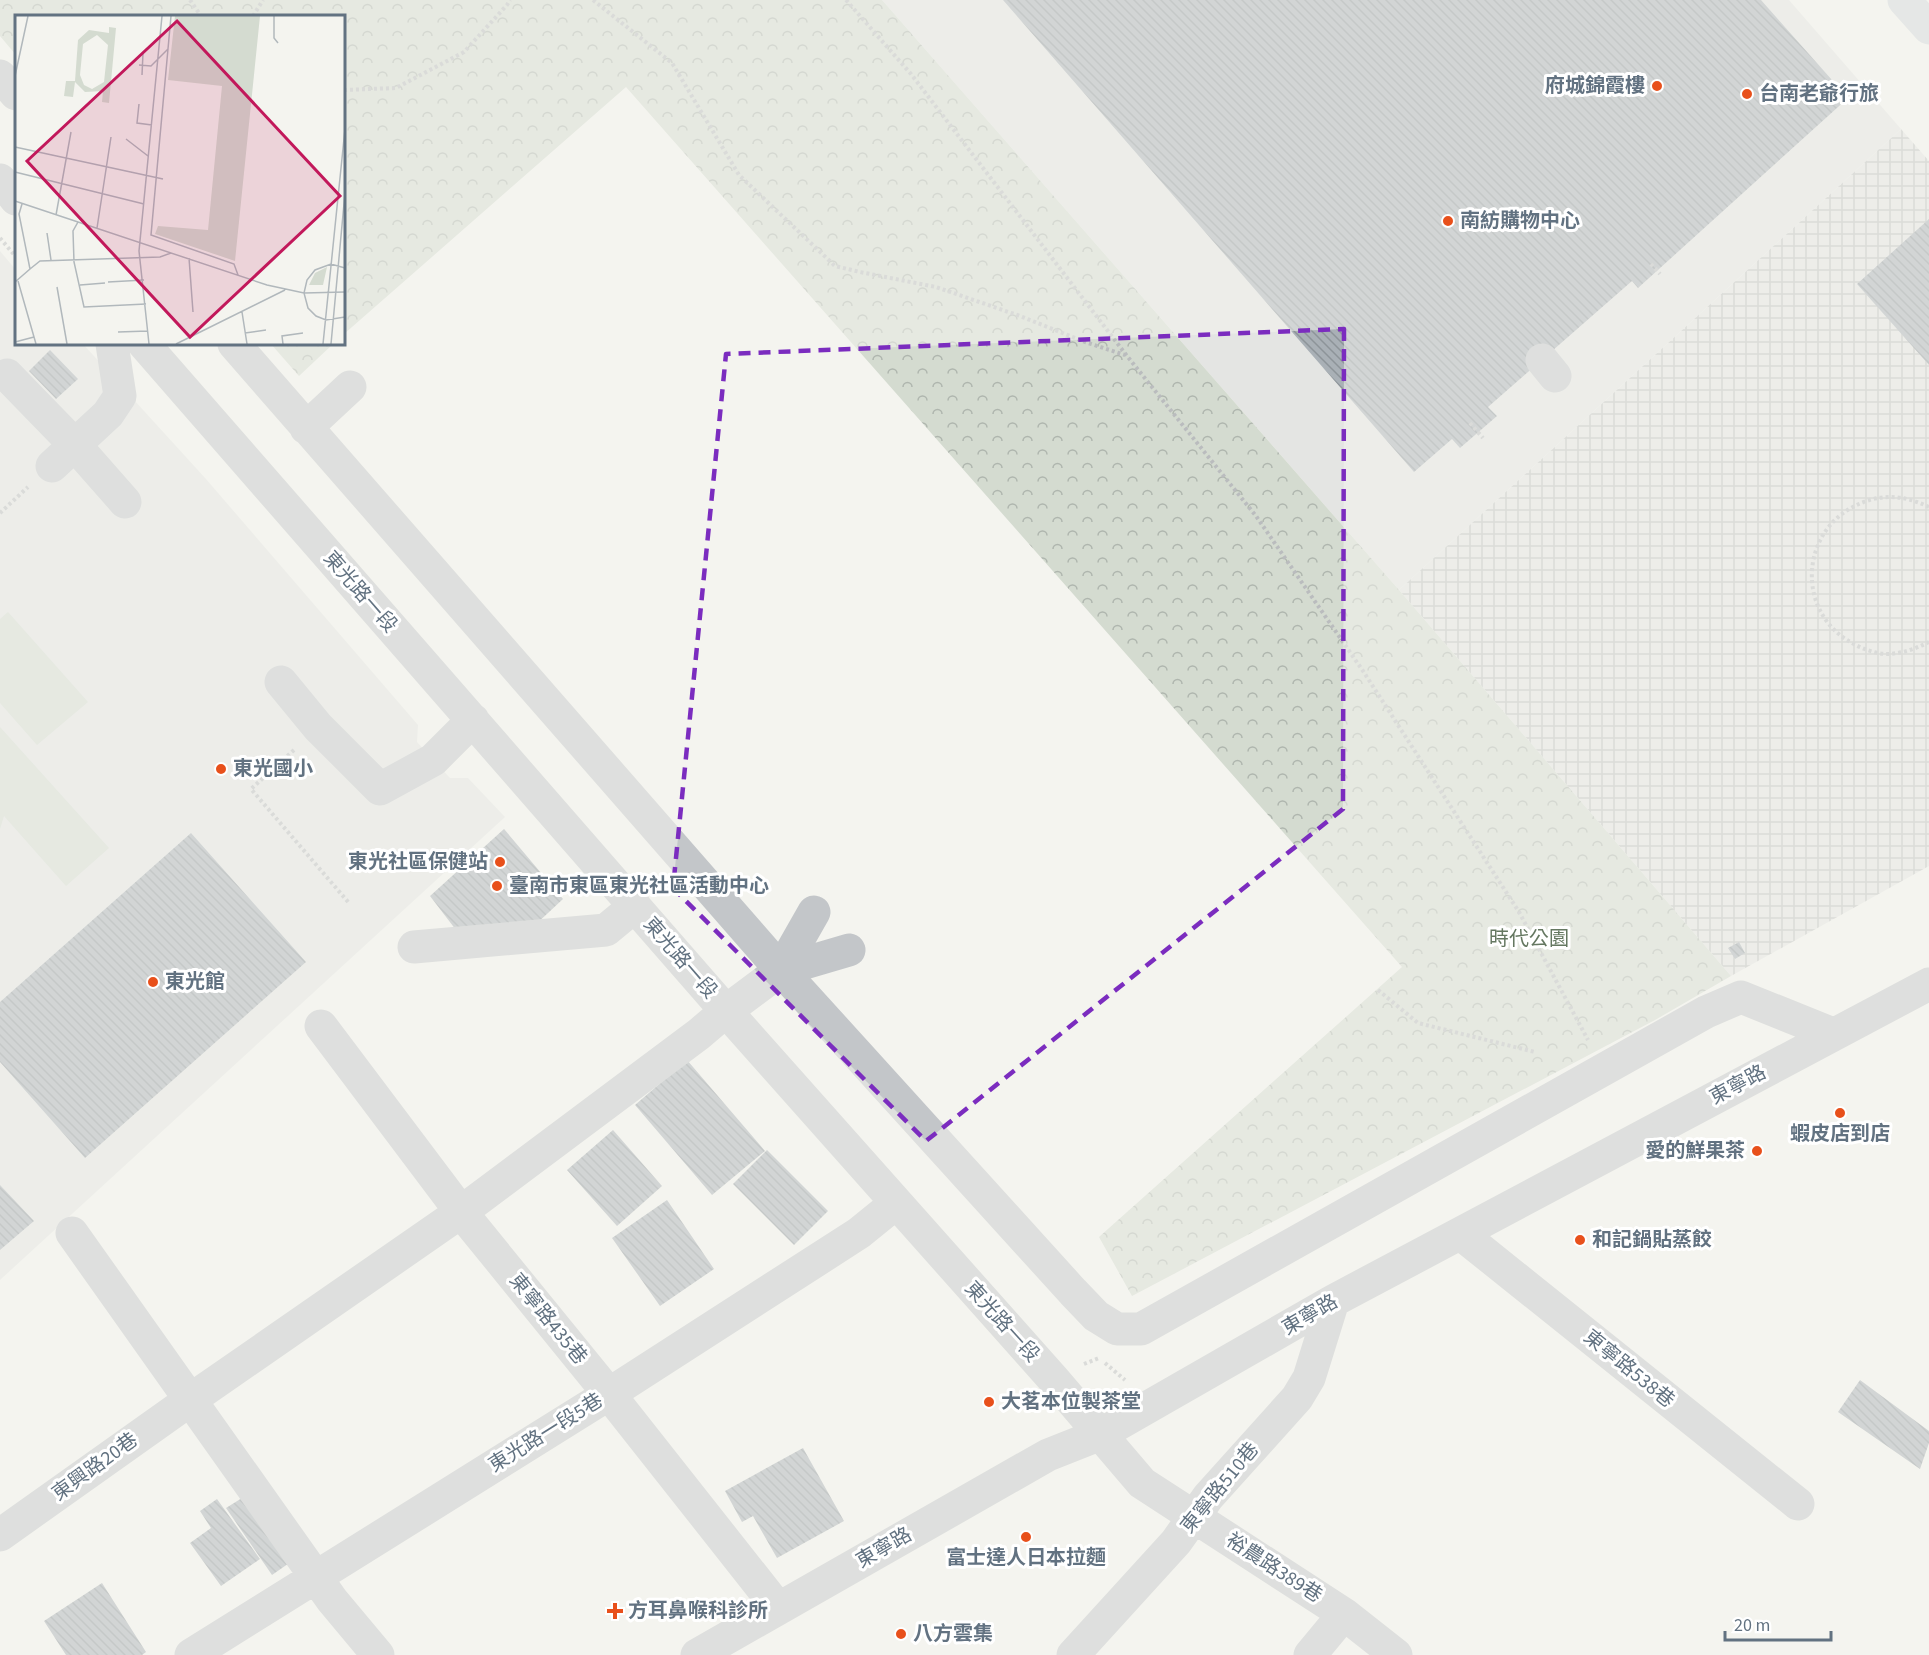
<svg xmlns="http://www.w3.org/2000/svg" width="1929" height="1655" viewBox="0 0 1929 1655" font-family="'Source Sans 3','Noto Sans TC',sans-serif">
<style>
.built{fill:#e4e5e3}
.industrial{fill:url(#industrial-grid)}
.green{fill:#d4dbd0}
.forest{fill:url(#forest-crowns)}
.building{fill:url(#building-back-hatch)}
.lines{fill:none;stroke-linecap:round;stroke-linejoin:round}
.path{stroke:#babcbe;stroke-width:4;stroke-dasharray:3 3;stroke-linecap:butt}
.minor{stroke:#c3c6c9;stroke-width:33}
.major{stroke:#d3d8dc;stroke-width:33}
.marked{fill:none;stroke:#7b2cbf;stroke-width:4.5;stroke-dasharray:12 8;stroke-linejoin:round}
.poi-dot{fill:#e8501b;stroke:#fff;stroke-width:2}
.labels{text-anchor:middle;dominant-baseline:central;stroke-width:6;stroke-linejoin:round;paint-order:stroke}
.poi-label{font-size:20px;font-weight:bold;fill:#627281;stroke:#fff;text-anchor:start}
.street-label{font-size:20px;fill:#627281;stroke:#fff}
.park-label{font-size:20px;fill:#657861;stroke:#fff}
.inset-road{fill:none;stroke:#b1b8bc;stroke-width:1.5}
.view{fill:#c2185b;fill-opacity:0.15;stroke:#c2185b;stroke-width:3}
.inset-edge{fill:none;stroke:#627281;stroke-width:3}
</style>
<defs>
<pattern id="industrial-grid" width="8" height="8" patternUnits="userSpaceOnUse" patternTransform="scale(1.5)"><rect width="8" height="8" fill="#e4e5e3"/><path d="M0 4h8M4 0v8" fill="none" stroke="#bcbebd"/></pattern>
<pattern id="forest-crowns" width="20" height="18" patternUnits="userSpaceOnUse" patternTransform="scale(1.5)"><rect width="20" height="18" fill="#d4dbd0"/><path d="M2 6a3 3 0 1 1 6 0M12 15a3 3 0 1 1 6 0" fill="none" stroke="#afb6ae"/></pattern>
<pattern id="building-back-hatch" width="6" height="6" patternUnits="userSpaceOnUse" patternTransform="scale(1.5)"><rect width="6" height="6" fill="#a9b0b6"/><path d="M-1 5l2 2M0 0l6 6M5-1l2 2" fill="none" stroke="#8d9499"/></pattern>
</defs>
<rect width="100%" height="100%" fill="#f4f4ef"/>
<path class="built" d="M882,0H1789L1901,129L1399,590Z
M0,251L16,270V344H83L206,479L418,725L417,742L450,778H468L505,817L0,1280Z"/>
<path class="industrial" d="M1901,129L1929,161V866L1731,976L1399,590Z"/>
<path class="green" d="M8,612L88,702L37,745L0,703V619Z
M0,727L109,848L66,886L4,816L0,829Z"/>
<path class="forest" d="M0,0H882L1399,590L1731,976L1655,1020L1132,1296L1099,1237L1402,967L626,87L344,334V16H16V55L0,36Z
M271,344H333L299,376Z"/>
<path class="building" d="M1003,0H1761L1848,98L1638,288L1632,281L1488,407L1497,416L1460,448L1452,439L1414,472Z
M1929,219V365L1857,284Z
M50,350L78,379L56,399L29,371Z
M504,829L563,899L533,927L456,930L430,896Z
M191,833L306,962L85,1158L0,1062V1002Z
M1739,942L1745,953L1735,959L1728,948Z
M687,1060L765,1151L712,1195L635,1105Z
M613,1130L662,1186L617,1226L567,1170Z
M767,1150L828,1211L794,1245L733,1184Z
M0,1185L34,1221L0,1250Z
M667,1200L714,1269L660,1306L612,1238Z
M1860,1380L1929,1431V1443L1920,1469L1838,1412Z
M803,1448L844,1521L777,1558L753,1516L742,1522L725,1491Z
M250,1493L295,1559L272,1575L226,1508Z
M217,1499L260,1559L221,1586L190,1543L211,1528L200,1511Z
M102,1583L146,1652L142,1655H66L44,1621Z"/>
<g class="lines">
<path class="path" d="M190,0L201,16
M593,0L672,63L739,175L835,266L860,272L936,287L1020,316L1085,342L1125,355
M846,0L911,74L1127,356L1256,516L1363,671L1519,912L1588,1040
M253,16L263,0
M344,90L396,88L464,52L507,5L510,0
M0,238L16,257
M1651,264L1660,274
M1470,423L1483,438
M1929,507C1902,494 1878,493 1851,508C1801,536 1798,609 1847,640C1858,647 1872,653 1885,654C1901,654 1915,649 1929,642
M0,513L28,487
M294,750L251,789L349,903
M1378,990L1418,1023L1535,1052
M1105,1363L1125,1380
M1084,1364L1099,1358"/>
<path class="minor" d="M0,76L16,94
M0,180L16,199
M144,344L726,1011L1055,1381L1142,1483L1344,1614L1396,1655
M234,344L781,970L1073,1292L1096,1316L1117,1329H1141L1706,1012L1741,997L1833,1034
M1542,360L1555,376
M7,375L74,444L125,502
M306,428L350,387
M52,466L108,414L120,396L112,344
M281,682L318,727L380,789L433,760L473,720
M414,947L606,930L635,906
M781,970L814,912
M321,1026L461,1212L609,1394L778,1608
M72,1233L332,1600L378,1655
M1461,1234L1798,1504
M0,1535L190,1400L461,1212L699,1034L726,1011L781,970L849,950
M191,1655L609,1394L859,1233L896,1203
M697,1655L1048,1455L1101,1434L1333,1301L1929,984
M1073,1655L1176,1542L1208,1497L1297,1398L1309,1378L1333,1301
M1310,1655L1344,1614"/>
<path class="major" d="M1904,0L1929,28"/>
</g>
<path d="M0 0H1929V1655H0ZM1344,329L1343,809L926,1141L673,888L726,354Z" fill="#f4f4ef" fill-opacity=".55" fill-rule="evenodd"/>
<path class="marked" d="M1344,329L1343,809L926,1141L673,888L726,354Z"/>
<g class="poi-dot">
<circle cx="1657" cy="86" r="6"/>
<circle cx="1747" cy="94" r="6"/>
<circle cx="1448" cy="221" r="6"/>
<circle cx="221" cy="769" r="6"/>
<circle cx="500" cy="862" r="6"/>
<circle cx="497" cy="886" r="6"/>
<circle cx="153" cy="982" r="6"/>
<circle cx="1840" cy="1113" r="6"/>
<circle cx="1757" cy="1151" r="6"/>
<circle cx="1580" cy="1240" r="6"/>
<circle cx="989" cy="1402" r="6"/>
<circle cx="1026" cy="1537" r="6"/>
<path d="M612 1602h6v6h6v6h-6v6h-6v-6h-6v-6h6z"/>
<circle cx="901" cy="1634" r="6"/>
</g>
<g class="labels">
<g class="poi-label">
<text x="1645" y="86" text-anchor="end">府城錦霞樓</text>
<text x="1759" y="94">台南老爺行旅</text>
<text x="1460" y="221">南紡購物中心</text>
<text x="233" y="769">東光國小</text>
<text x="488" y="862" text-anchor="end">東光社區保健站</text>
<text x="509" y="886">臺南市東區東光社區活動中心</text>
<text x="165" y="982">東光館</text>
<text x="1840" y="1134" text-anchor="middle">蝦皮店到店</text>
<text x="1745" y="1151" text-anchor="end">愛的鮮果茶</text>
<text x="1592" y="1240">和記鍋貼蒸餃</text>
<text x="1001" y="1402">大茗本位製茶堂</text>
<text x="1026" y="1558" text-anchor="middle">富士達人日本拉麵</text>
<text x="628" y="1611">方耳鼻喉科診所</text>
<text x="913" y="1634">八方雲集</text>
</g>
<g class="street-label">
<text transform="translate(360 592) rotate(49)">東光路一段</text>
<text transform="translate(680 958) rotate(49)">東光路一段</text>
<text transform="translate(1738 1085) rotate(-28)">東寧路</text>
<text transform="translate(1310 1315) rotate(-30)">東寧路</text>
<text transform="translate(548 1319) rotate(51)">東寧路435巷</text>
<text transform="translate(1002 1322) rotate(48)">東光路一段</text>
<text transform="translate(1629 1369) rotate(39)">東寧路538巷</text>
<text transform="translate(546 1433) rotate(-32)">東光路一段5巷</text>
<text transform="translate(95 1467) rotate(-36)">東興路20巷</text>
<text transform="translate(1220 1488) rotate(-51)">東寧路510巷</text>
<text transform="translate(884 1548) rotate(-30)">東寧路</text>
<text transform="translate(1274 1568) rotate(33)">裕農路389巷</text>
</g>
<g class="park-label">
<text x="1529" y="939">時代公園</text>
</g>
</g>
<g transform="translate(15 15)">
<rect width="330" height="330" fill="#f4f4ef"/>
<path d="M94,12L101,13L94,88L87,87L88,76L70,77L60,67L58,82L49,81L51,66H60L63,25L74,15L94,18ZM82,20L93,30L89,67L77,74L69,70L65,60L68,29ZM312,252L308,270H294L300,258Z" fill="#d4dbd0" fill-rule="evenodd"/>
<path d="M160,1H245L220,246L140,219L143,211L193,215L207,71L153,65Z" fill="#d4dbd0"/>
<path class="inset-road" d="M156,1L136,220L219,249L223,260M259,1V23L263,28M124,50L136,51L153,34M127,60L128,38M0,61L13,1M124,89L122,108L137,110M111,124L133,141M0,132L148,164M0,157L129,189M0,186L252,270L289,278L330,277M41,200L56,117M63,207L58,216L59,247L69,292L131,289M82,213L96,122M32,218L36,245M174,243L178,297M330,253L316,249L300,255L292,265L289,278L293,293L301,301L311,305L330,302M15,254L25,246L145,242L156,238M3,266L21,329M0,267L15,254L4,199L7,189M93,267L129,265M65,270L90,268M42,272L52,329M227,297L232,329M103,317L133,316M230,318L251,315M0,327L19,322M134,329L124,236L147,1M161,329L270,275M268,329L267,321L288,318M308,329L330,114M316,329L330,178"/>
<path class="view" d="M162,6L325,181L175,322L12,146Z"/>
<rect width="330" height="330" class="inset-edge"/>
</g>
<path d="M1725 1631v9h106v-9" fill="none" stroke="#627281" stroke-width="3"/>
<text x="1734" y="1631" font-size="18" fill="#627281" stroke="#ffffff" stroke-width="4.5" paint-order="stroke">20 m</text>
</svg>
